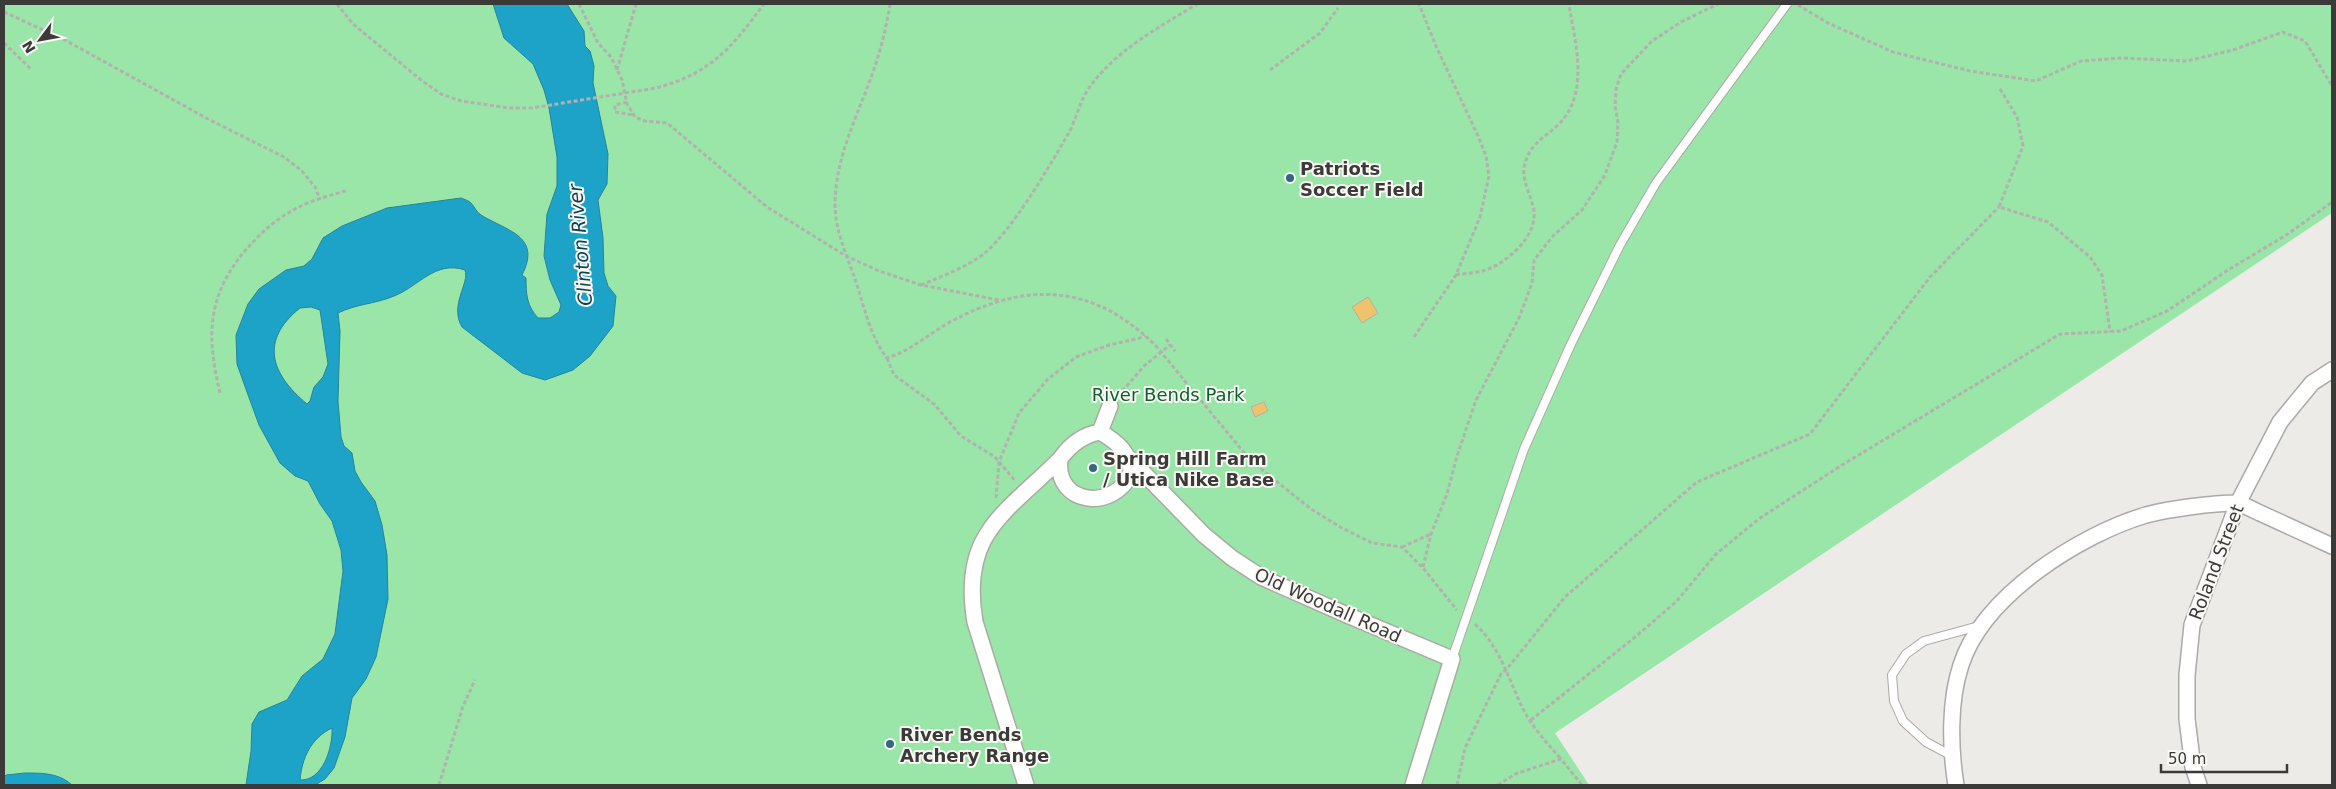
<svg xmlns="http://www.w3.org/2000/svg" width="2336" height="789" viewBox="0 0 2336 789" font-family="'DejaVu Sans',sans-serif">
<style>
.green{fill:#9ae6a8}
.water{fill:#1da3c7;stroke:#26849c;fill-rule:evenodd}
.building{fill:#f0c26c;stroke:#b1afac}
.lines{fill:none;stroke-linecap:round;stroke-linejoin:round}
.lane-casing{stroke:#acaaa6;stroke-width:10}
.street-casing{stroke:#acaaa6;stroke-width:18}
.path{stroke:#b3b1ae;stroke-width:3;stroke-dasharray:4 2.5;stroke-linecap:butt}
.lane{stroke:#fff;stroke-width:8}
.street{stroke:#fff;stroke-width:15}
.poi-dot{fill:#316983;stroke:#faf8f5;stroke-width:2}
.labels{text-anchor:middle;dominant-baseline:central;stroke-width:4;stroke-linejoin:round;paint-order:stroke}
.poi-label{font-size:18px;font-weight:bold;fill:#3b3a38;stroke:#faf8f5;text-anchor:start}
.park-label{font-size:18px;fill:#0b632b;stroke:#faf8f5}
.street-label{font-size:18px;fill:#3b3a38;stroke:#faf8f5}
.water-label{font-size:19px;font-style:italic;fill:#0f4353;stroke:#faf8f5}
</style>
<rect width="100%" height="100%" fill="#edebe7"/>
<path class="green" d="M4,4H2332V213L1555,733L1589,785H4Z"/>
<path class="water" d="M493,4H567L584,31L585,46L590,51L594,66L593,83L608,154L607,184L598,200L603,238L604,273L608,286L616,296L613,326L590,356L573,370L545,380L522,373L462,327C449,305 470,283 465,270C435,260 418,287 394,296C375,304 356,304 338,313L340,331L338,401L341,437L344,446L352,453L355,471L361,482L375,501L382,525L387,555L388,599L376,657L366,679L352,698L345,737L334,768L325,779L315,785H246L251,751L252,724L259,712L287,700L302,676L323,659L335,634L343,571L341,550L332,521L320,504L308,481L295,476L280,463L259,425L247,392L237,364L236,335L248,304L259,289L286,270L304,266L312,259L323,238L342,226L387,208L461,198C464,199 469,201 471,203C475,207 476,212 481,215C507,231 542,236 522,275L526,278C526,295 527,306 538,318H550L559,312L561,305L550,280L544,256L547,214L557,186V157L549,108L544,90L533,64L504,38ZM311,307L320,310L328,364L323,377L314,387L310,401L307,404C271,374 259,341 300,308ZM332,728C333,747 323,781 300,780C302,758 311,738 332,728Z
M25,773C42,773 59,773 72,785H4V777L6,775Z"/>
<path class="building" d="M1368,297L1378,313L1362,323L1352,307Z
M1264,402L1268,411L1255,417L1251,407Z"/>
<g class="lines">
<g class="lane-casing">
<path id="lane" d="M1452,659L1524,449L1571,344L1620,245L1656,183L1787,4
M1954,757L1926,742L1903,721L1894,701L1892,675L1906,654L1924,641L1979,626"/>
</g>
<g class="street-casing">
<path id="street" d="M1100,432C1116,441 1131,453 1131,473C1114,512 1054,505 1060,459C1070,445 1082,435 1100,432Z
M1100,432L1110,406
M1129,458L1204,535L1232,558L1261,577L1347,615L1452,659L1413,785
M1026,785L975,622C960,533 1005,514 1060,459
M1956,785C1950,748 1949,701 1961,665C1983,596 2079,535 2146,515C2168,509 2213,503 2236,503C2243,504 2253,510 2260,513C2284,524 2308,535 2332,546
M2199,785L2193,767L2187,719V675L2192,625L2238,503L2280,422L2312,383L2332,370"/>
</g>
<path class="path" d="M337,4L353,24L421,80L441,94L461,101L509,108H532L656,88C712,73 731,48 764,4
M579,4L598,43L611,57L622,80L627,104L635,117L645,121L667,123L767,207L846,256L879,271L921,285L999,300
M890,4C887,24 882,44 876,63C861,110 835,154 835,205C835,232 849,260 857,285C865,310 871,338 887,358C910,351 929,334 950,322C1026,281 1093,283 1156,346L1251,461L1311,509L1342,528L1372,543L1402,547L1423,568L1457,610
M1798,5L1828,23L1893,52L1970,71L2036,81L2081,61L2120,58L2187,61L2233,50L2283,32L2305,41L2332,86
M4,12L65,40L208,119L284,157L301,170L315,187L320,199
M4,43L32,70
M617,70L636,4
M1270,70L1320,33L1338,8
M2000,89L2017,117L2023,146L1999,207L2048,222L2090,257L2102,275L2110,332
M627,102L615,105V112L633,115
M1456,275C1466,273 1477,273 1486,270C1508,262 1537,236 1534,211C1531,193 1519,178 1526,160C1532,142 1547,136 1559,124C1590,92 1575,43 1569,4
M921,285C942,276 968,267 986,252C1014,227 1047,170 1067,136C1076,121 1079,102 1089,88C1116,50 1158,28 1197,4
M1414,337L1456,275L1480,217L1489,176L1486,156L1478,136L1436,46L1419,4
M1166,339L1175,351
M887,358L894,375L934,404L961,436L995,457L1016,482
M220,393C207,338 206,298 244,252C257,237 272,222 290,212C307,201 329,196 348,190
M1118,396L1144,366L1170,345
M996,498L999,462L1019,413L1048,379L1076,357L1109,345L1140,338L1145,335
M1402,547L1431,534
M1423,567L1431,534L1447,494L1457,456L1476,400L1519,318L1532,283L1534,260L1553,236L1582,210L1605,175L1617,142L1618,122L1615,106L1616,89L1621,74L1652,41L1681,22L1718,4
M1475,624C1501,648 1508,679 1523,709C1533,728 1547,743 1561,759
M1531,720L1634,638L1677,601L1716,554L1760,518L1842,465L2060,334L2121,331L2167,311L2228,270L2288,234L2332,202
M439,785L463,706L475,680
M1457,785L1465,748L1501,674L1506,670L1565,597L1697,482L1810,434L1930,277L1999,207
M1498,785L1515,774L1561,759L1582,785"/>
<use href="#lane" class="lane"/>
<use href="#street" class="street"/>
</g>
<g class="poi-dot">
<circle cx="1290" cy="178" r="5"/>
<circle cx="1093" cy="468" r="5"/>
<circle cx="890" cy="744" r="5"/>
</g>
<g class="labels">
<g class="poi-label">
<text x="1300" y="168">Patriots<tspan x="1300" dy="21">Soccer Field</tspan></text>
<text x="1103" y="458">Spring Hill Farm<tspan x="1103" dy="21">/ Utica Nike Base</tspan></text>
<text x="900" y="734">River Bends<tspan x="900" dy="21">Archery Range</tspan></text>
</g>
<g class="park-label">
<text x="1168" y="394">River Bends Park</text>
</g>
<g class="street-label">
<text transform="translate(2216 562) rotate(-69)">Roland Street</text>
<text transform="translate(1328 605) rotate(24)">Old Woodall Road</text>
</g>
<g class="water-label">
<text transform="translate(580 245) rotate(-95)">Clinton River</text>
</g>
</g>
<rect width="2336" height="789" fill="none" stroke="#3b3a38" stroke-width="10"/>
<g transform="translate(40 40) rotate(238)" stroke="#faf8f5" stroke-width="4" paint-order="stroke">
<path d="M0-4L9 19L0 12L-9 19Z" fill="#3b3a38"/>
<text y="-8" font-size="14" font-weight="bold" text-anchor="middle" fill="#3b3a38">N</text>
</g>
<path d="M2161 764v8h126v-8" fill="none" stroke="#3b3a38" stroke-width="2.5"/>
<text x="2168" y="764" font-size="15" fill="#3b3a38" stroke="#faf8f5" stroke-width="4" paint-order="stroke">50 m</text>
</svg>
